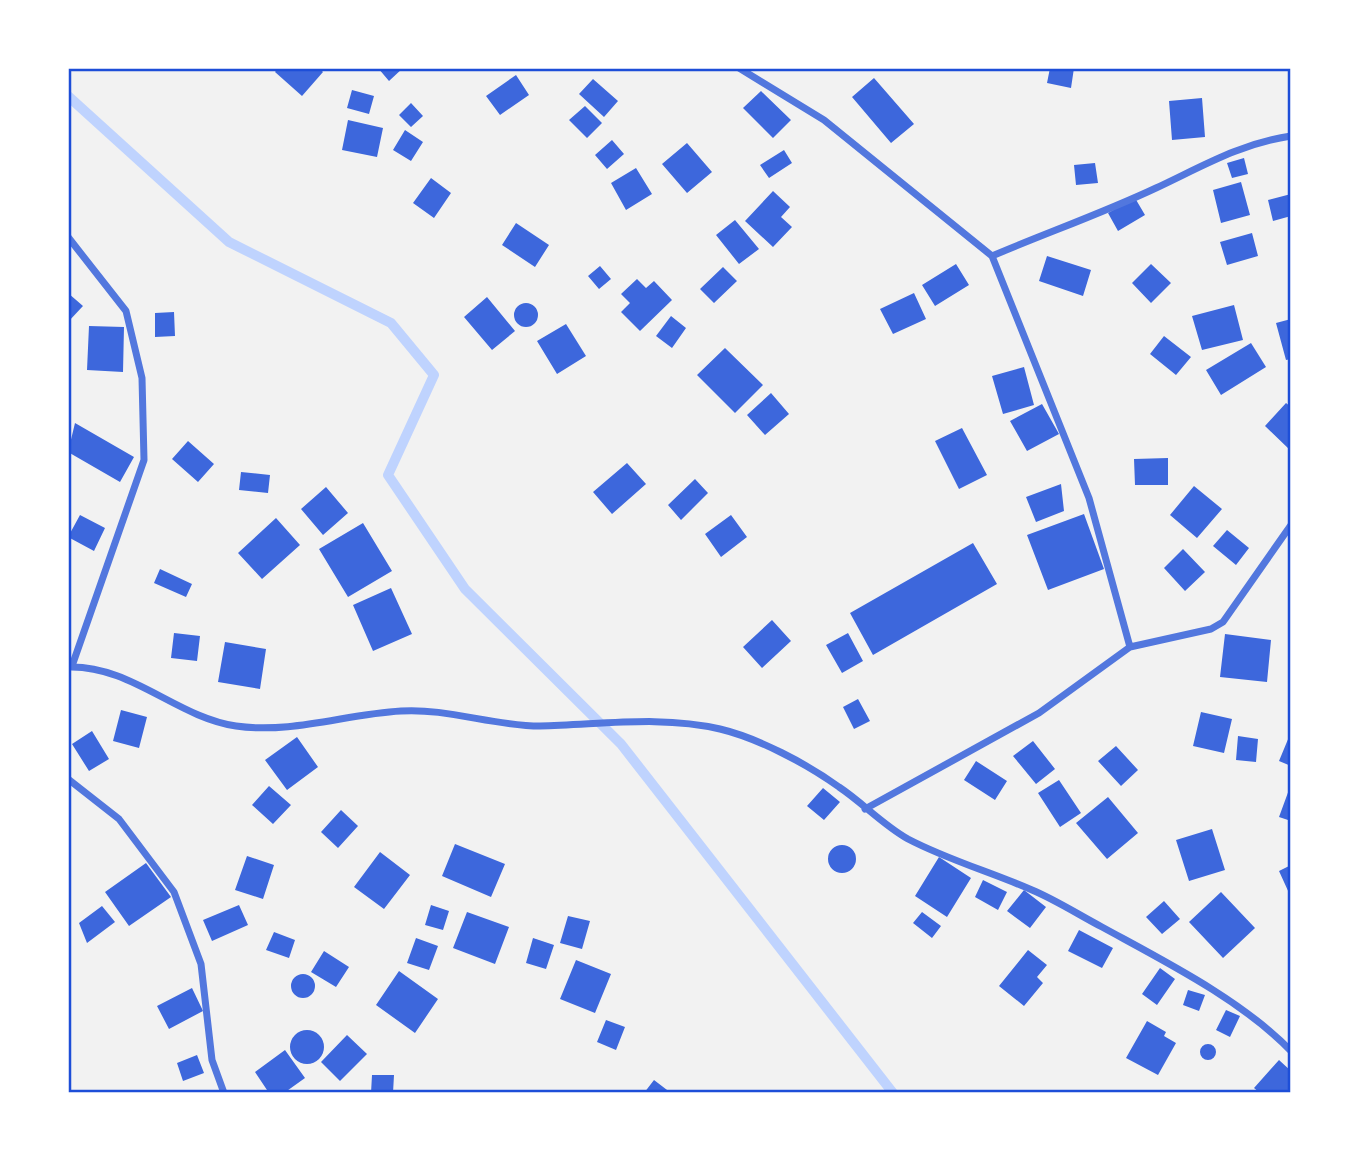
<svg xmlns="http://www.w3.org/2000/svg" width="1359" height="1161" viewBox="0 0 1359 1161" font-family="'PT Sans Narrow',sans-serif">
<style>
.lines{fill:none;stroke-linecap:round;stroke-linejoin:round}
.stream{stroke:#bfd3fe;stroke-width:10}
.building{fill:#3d67dc}
.minor{stroke:#5277de;stroke-width:7}
.neatline{fill:none;stroke:#1d4ed8;stroke-width:2.5}
</style>
<rect width="100%" height="100%" fill="#f2f2f2"/>
<g class="lines">
<path class="stream" d="M68,96L229,242L391,323L434,375L388,475L465,589L621,744L893,1093"/>
</g>
<path class="building" d="M278,68H319L323,72L302,96L275,72Z
M378,68H403L389,81Z
M1050,68H1074L1071,88L1047,83Z
M516,75L529,95L500,115L486,96Z
M874,78L914,124L891,143L852,97Z
M593,79L618,101L604,117L579,94Z
M352,90L374,96L369,114L347,108Z
M761,91L791,120L773,138L743,108Z
M1202,98L1205,137L1172,140L1169,101Z
M411,103L423,116L411,127L399,115Z
M585,106L602,123L587,138L569,120Z
M348,120L383,128L377,157L342,150Z
M405,130L423,142L411,161L393,150Z
M612,140L624,154L607,169L595,155Z
M687,143L712,172L687,193L662,164Z
M784,150L792,163L769,178L760,165Z
M1244,158L1248,174L1232,178L1227,163Z
M1095,163L1098,183L1076,185L1074,165Z
M636,168L652,194L626,210L611,183Z
M431,178L451,193L434,218L413,203Z
M1241,182L1250,215L1221,223L1213,190Z
M773,191L790,207L781,217L792,227L773,247L745,221Z
M1291,194V216L1273,221L1268,200Z
M1135,198L1145,215L1118,231L1108,213Z
M735,220L759,249L739,264L716,235Z
M516,223L549,245L535,267L502,245Z
M1252,233L1258,256L1227,265L1220,242Z
M1047,256L1091,270L1083,296L1039,281Z
M956,264L969,285L935,306L922,285Z
M1151,264L1171,283L1151,303L1132,283Z
M600,266L611,279L599,289L588,276Z
M723,267L737,281L714,303L700,289Z
M637,279L646,288L654,281L672,300L640,331L621,312L630,303L621,294Z
M68,293L83,306L68,322Z
M914,293L926,319L893,334L880,309Z
M487,297L515,331L492,350L464,317Z
M514 315a12 12 0 1 1 24 0a12 12 0 1 1-24 0Z
M1234,305L1243,340L1202,350L1192,316Z
M174,312L175,336L155,337V313Z
M671,316L686,328L672,348L656,336Z
M1291,319V359L1286,360L1276,323Z
M566,324L586,356L557,374L537,341Z
M89,326L124,327L123,372L87,370Z
M1164,336L1191,357L1176,375L1150,354Z
M1251,343L1266,367L1221,395L1206,370Z
M725,348L763,385L735,413L697,375Z
M1024,367L1034,405L1003,414L992,376Z
M771,393L789,414L765,435L747,415Z
M1286,403L1291,407V451L1265,426Z
M1042,404L1059,434L1027,451L1010,421Z
M75,423L134,457L120,482L68,452Z
M962,428L987,475L959,489L935,441Z
M188,441L214,464L198,482L172,459Z
M1168,458V485H1135L1134,459Z
M627,463L646,484L612,514L593,492Z
M241,472L270,475L268,493L239,490Z
M695,479L708,493L681,520L668,505Z
M1061,484L1064,511L1036,522L1026,497Z
M1194,486L1222,509L1197,538L1170,515Z
M326,487L348,513L323,535L301,509Z
M1084,514L1104,569L1048,590L1027,535Z
M80,515L105,528L94,551L68,537Z
M731,515L747,537L721,557L705,534Z
M276,518L300,545L262,579L238,553Z
M363,523L392,571L348,597L319,549Z
M1227,530L1249,548L1236,565L1213,546Z
M973,543L997,584L873,655L850,613Z
M1183,549L1205,572L1185,591L1164,568Z
M160,569L192,584L186,597L154,583Z
M391,588L412,634L373,651L353,605Z
M772,620L791,641L762,668L743,647Z
M174,633L200,636L197,661L171,658Z
M848,633L863,661L842,673L826,645Z
M1225,634L1271,640L1267,682L1220,677Z
M225,642L266,649L260,689L218,682Z
M858,699L870,721L854,729L843,707Z
M121,710L147,717L139,748L113,741Z
M1201,712L1232,719L1224,753L1193,746Z
M92,731L109,759L89,771L72,744Z
M1291,732V766L1279,761Z
M1238,736L1258,739L1256,762L1236,760Z
M297,737L318,767L287,790L265,760Z
M1033,741L1055,769L1036,784L1013,756Z
M1116,746L1138,770L1121,786L1098,761Z
M976,761L1007,781L995,800L964,780Z
M1059,780L1081,813L1060,827L1038,793Z
M269,786L291,805L273,824L252,805Z
M1290,787H1291V821L1279,817Z
M823,788L840,802L824,820L807,806Z
M1108,797L1138,833L1107,859L1076,823Z
M341,810L358,826L338,848L321,832Z
M1212,829L1225,870L1189,881L1176,840Z
M455,844L505,864L491,897L442,876Z
M828 859a14 14 0 1 1 28 0a14 14 0 1 1-28 0Z
M380,852L410,875L384,909L354,887Z
M247,856L274,865L263,899L235,890Z
M939,857L971,878L947,917L915,896Z
M146,863L171,897L129,926L105,892Z
M1291,865V892L1289,893L1279,871Z
M983,880L1007,892L998,910L975,897Z
M1024,890L1046,907L1030,928L1007,911Z
M1221,892L1255,928L1223,958L1189,922Z
M1164,901L1180,919L1162,934L1146,917Z
M239,905L248,925L212,941L203,920Z
M431,905L449,911L443,930L425,925Z
M102,906L115,922L87,943L79,923Z
M467,912L509,927L495,964L453,948Z
M922,912L941,926L932,938L913,923Z
M568,916L590,921L582,949L560,943Z
M1079,930L1113,948L1102,968L1068,951Z
M274,932L295,940L289,958L266,950Z
M416,938L438,946L429,970L407,963Z
M533,938L554,945L546,969L526,963Z
M1028,950L1047,965L1037,977L1043,983L1024,1006L999,986Z
M324,951L349,967L336,987L311,972Z
M576,960L611,974L595,1013L560,999Z
M1160,968L1175,979L1157,1005L1142,994Z
M399,971L438,999L415,1033L376,1005Z
M291 986a12 12 0 1 1 24 0a12 12 0 1 1-24 0Z
M192,988L203,1011L169,1029L157,1006Z
M1188,990L1205,995L1199,1011L1183,1005Z
M1226,1010L1240,1016L1230,1037L1216,1030Z
M606,1020L625,1027L616,1050L597,1042Z
M1147,1021L1166,1032L1164,1036L1176,1043L1158,1075L1126,1058Z
M290 1047a17 17 0 1 1 34 0a17 17 0 1 1-34 0Z
M347,1035L367,1054L340,1081L321,1062Z
M1200 1052a8 8 0 1 1 16 0a8 8 0 1 1-16 0Z
M285,1050L305,1078L284,1093H269L255,1072Z
M197,1055L204,1073L183,1081L177,1063Z
M1279,1060L1291,1071V1093H1260L1254,1088Z
M372,1075H394L393,1093H371Z
M654,1080L671,1093H644Z"/>
<g class="lines">
<path class="minor" d="M739,68L824,120L992,256C1046,233 1103,213 1156,188C1203,166 1239,144 1291,136
M68,237L126,311L142,378L144,460L72,666
M1130,647L1211,629L1223,622L1291,525
M68,667C131,665 176,717 236,726C292,734 346,714 401,711C447,708 494,726 540,726C599,725 661,715 720,729C758,738 807,764 839,787C863,803 883,825 908,839C948,860 991,872 1032,890C1056,900 1079,915 1102,927C1164,961 1242,1000 1291,1051
M68,779L119,819L174,892L201,964L212,1060L224,1093
M865,809L1039,713L1130,647L1089,498L992,256"/>
</g>
<rect width="1359" height="1161" fill="none" stroke="#ffffff" stroke-width="140"/>
<rect x="70" y="70" width="1219" height="1021" class="neatline"/>
</svg>
